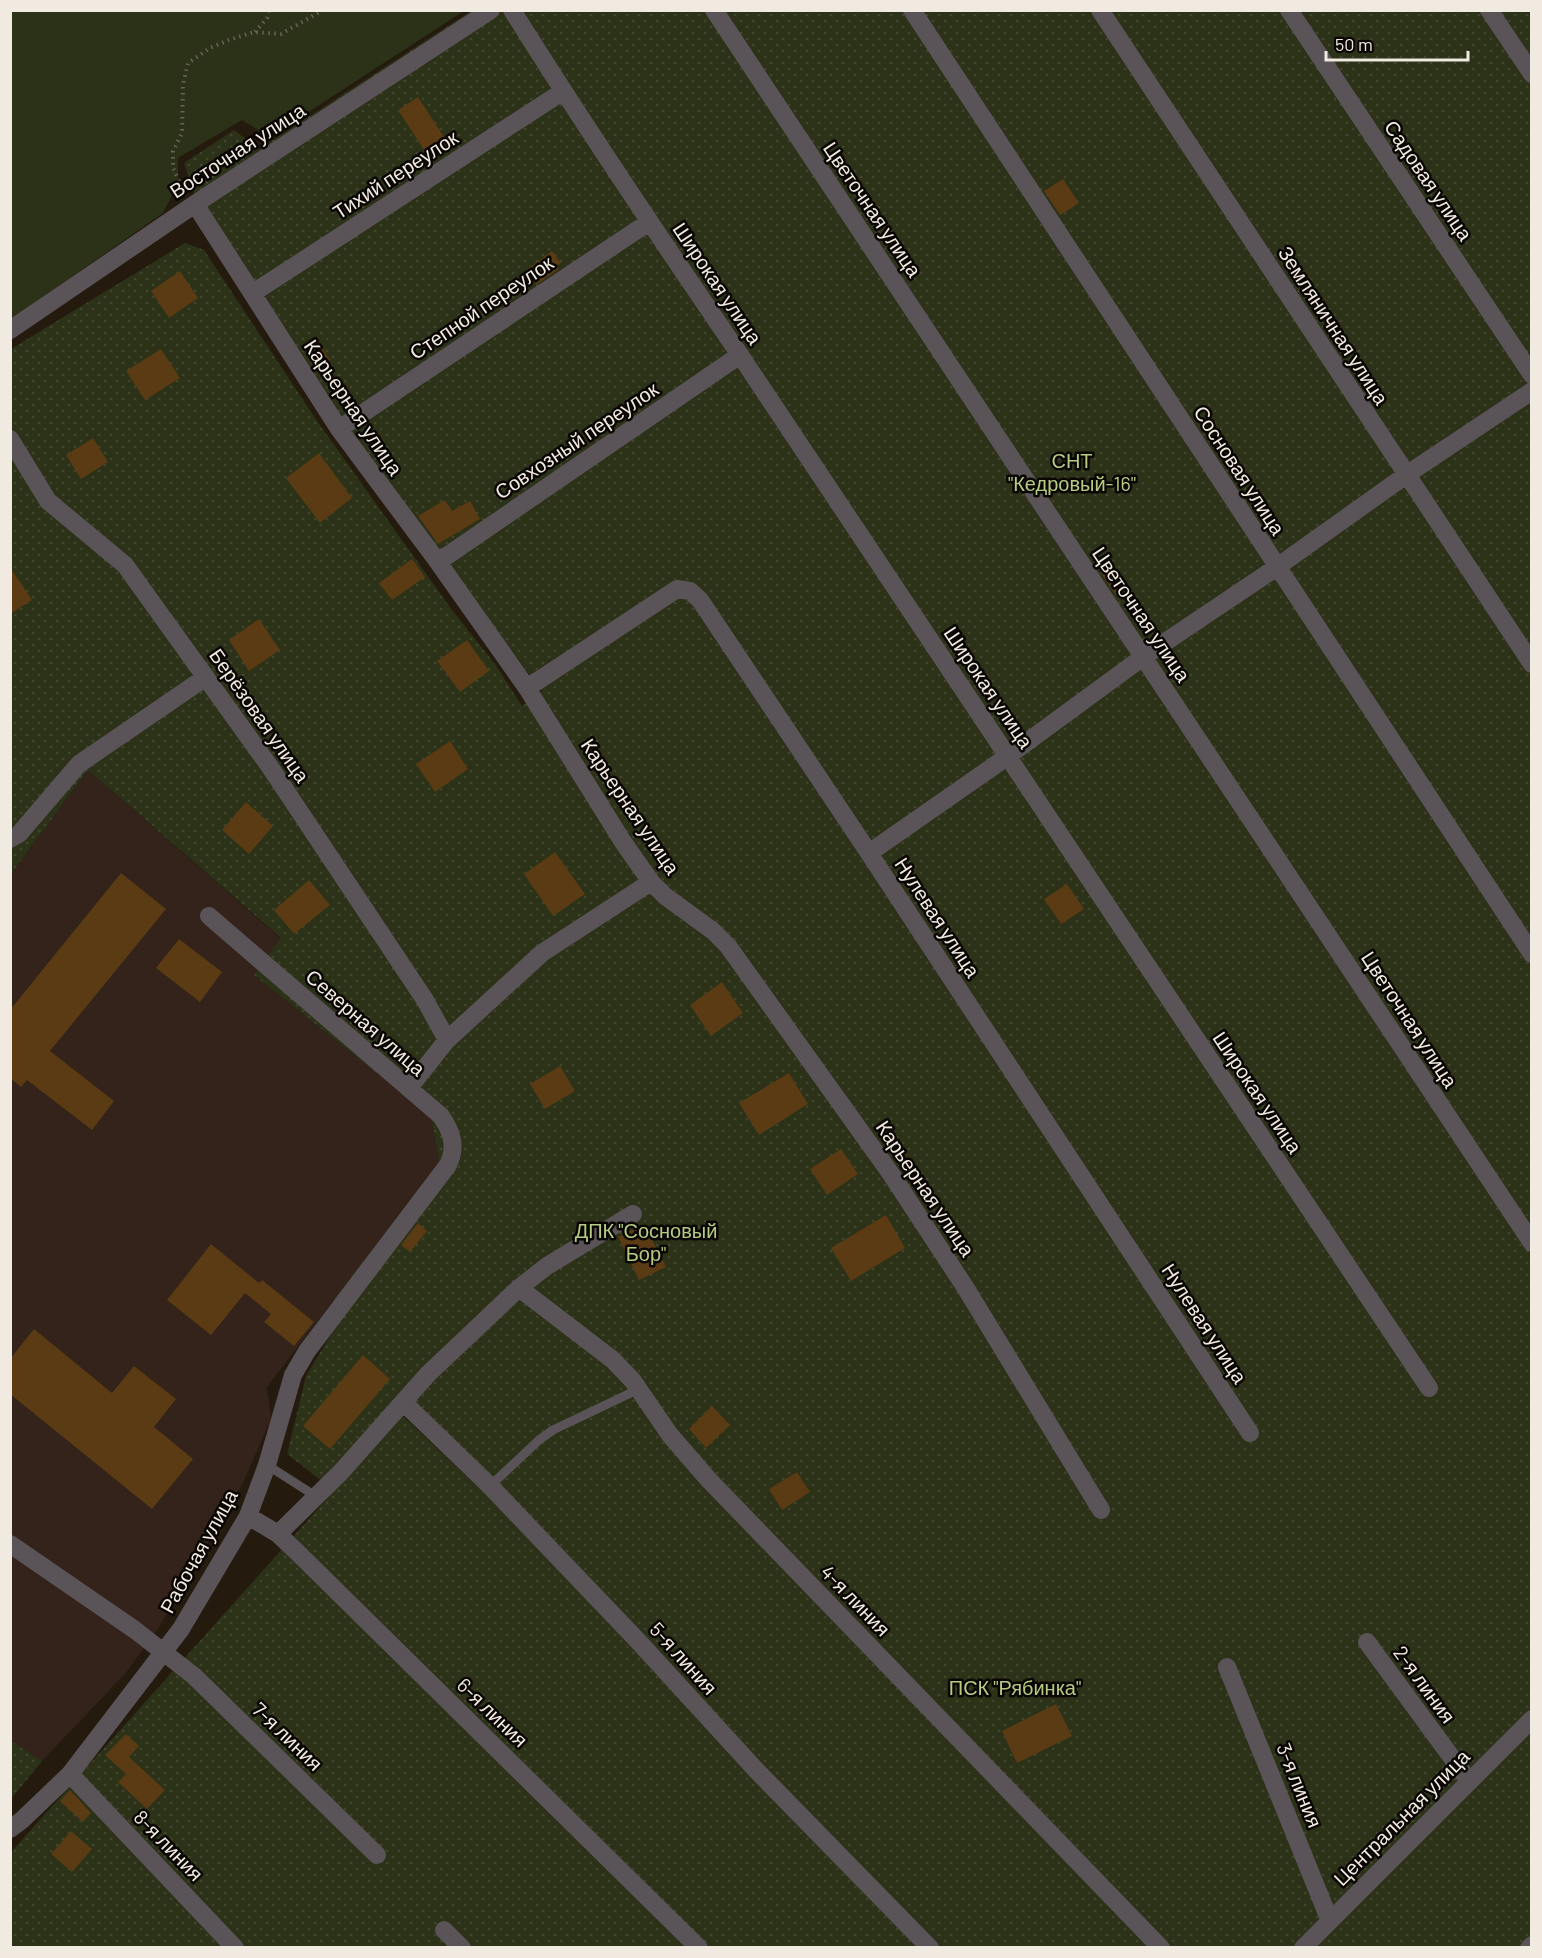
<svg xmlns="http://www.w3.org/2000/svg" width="1542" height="1958" viewBox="0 0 1542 1958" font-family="Barlow,sans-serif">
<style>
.industrial{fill:#33231a}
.grass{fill:#2b3218}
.garden{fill:url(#garden-dots)}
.building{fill:#5a3b13}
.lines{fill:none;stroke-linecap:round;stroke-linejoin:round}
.path{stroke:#6b6257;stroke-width:4;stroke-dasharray:1.5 4.5;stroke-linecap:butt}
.lane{stroke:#5a5358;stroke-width:9}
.street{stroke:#5a5358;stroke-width:18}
.labels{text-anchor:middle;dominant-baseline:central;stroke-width:5;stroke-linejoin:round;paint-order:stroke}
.street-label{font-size:20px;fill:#f1eae1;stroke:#0a0603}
.park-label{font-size:20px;fill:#b5cb81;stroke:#0a0603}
</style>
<defs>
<pattern id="garden-dots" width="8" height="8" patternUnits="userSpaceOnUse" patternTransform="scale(1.5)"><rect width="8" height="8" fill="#2b3218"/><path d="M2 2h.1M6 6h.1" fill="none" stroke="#40462e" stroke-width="1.8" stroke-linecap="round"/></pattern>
</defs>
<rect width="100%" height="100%" fill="#241a0e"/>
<path class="industrial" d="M88,770L281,939L254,975L394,1087L432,1120L439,1163L267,1387L271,1419L243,1483L158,1629L125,1674L42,1761L11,1741V874Z"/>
<path class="grass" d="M11,11H464L270,137L242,120L178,158V184L163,213L11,319Z"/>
<path class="garden" d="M471,11H1531V1947H11V1852L402,1415L483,1492L403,1392L323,1482L287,1454L306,1376L345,1311L334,1299L439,1163L432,1120L394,1087L254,975L281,938L88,770L11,874V349L185,243L204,250L317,421L452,610L495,664L522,706L542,691L361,450L194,194L184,163L234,130L259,149Z
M11,1741L42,1761L11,1799Z"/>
<path class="building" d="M418,97L450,146L430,159L398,110Z
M1063,179L1079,203L1060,215L1044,191Z
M552,251L561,263L557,266L559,269L537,284L526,270Z
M180,271L198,298L169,318L151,291Z
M322,347L330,360L315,369L307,357Z
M161,349L180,378L145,400L126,371Z
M93,438L108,462L81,479L66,455Z
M319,453L352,498L320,523L286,478Z
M445,500L452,511L470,501L480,519L438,544L418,516Z
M412,559L425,577L392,600L379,583Z
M1113,565L1128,587L1116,595L1101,573Z
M10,567L32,600L10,614Z
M259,619L280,650L249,671L229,640Z
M467,640L489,671L460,692L437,661Z
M450,741L468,769L435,792L416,764Z
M246,802L273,826L249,854L222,830Z
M555,852L585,894L553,916L524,874Z
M121,873L166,909L50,1051L114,1101L92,1130L27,1080L21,1087L10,1078V1010Z
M309,880L330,905L294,934L274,910Z
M1067,884L1084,909L1061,924L1044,899Z
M179,939L222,972L200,1002L156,968Z
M722,982L743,1013L711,1036L690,1005Z
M560,1066L575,1091L545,1109L530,1084Z
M789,1073L808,1104L759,1135L739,1103Z
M841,1149L858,1174L827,1195L810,1169Z
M886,1215L905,1248L851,1281L831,1248Z
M418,1223L427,1231L410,1252L401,1245Z
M644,1224L666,1267L639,1280L618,1237Z
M211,1244L259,1283L262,1280L314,1322L294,1346L264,1322L271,1314L245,1293L211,1335L167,1300Z
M34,1329L112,1393L134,1366L176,1399L154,1427L193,1459L152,1509L10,1394V1359Z
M363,1355L390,1379L330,1449L303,1426Z
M712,1406L730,1425L706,1448L689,1429Z
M797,1472L810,1492L782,1510L769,1489Z
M1056,1704L1072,1736L1017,1763L1002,1731Z
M126,1734L139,1746L129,1757L165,1790L147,1809L118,1782L126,1774L105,1755Z
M70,1790L91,1813L83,1822L60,1801Z
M71,1831L92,1849L72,1872L51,1854Z"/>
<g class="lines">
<path class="path" d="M255,32L267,18L269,10
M184,192L173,168V151L182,133L183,85L188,63L210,48L229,40L254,32L281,34L323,10"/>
<path class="lane" d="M267,1465L317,1497
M490,1486L539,1440L553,1430L639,1389"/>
<path class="street" d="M512,10C585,127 662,241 740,355L1429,1388
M714,10L1532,1243
M912,10L1532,954
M1100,10L1532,664
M1289,10L1532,375
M1489,10L1532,74
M195,204L339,429L438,562L527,688L623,842L651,882L665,896L713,931L728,946L891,1174L965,1287L1101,1510
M253,293L562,92
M10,330L195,204L491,10
M339,429L649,222
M10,439L48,501L125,565L270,767L425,1000L447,1040
M438,562L740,355
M527,688L677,589L690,591L700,600L869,853L1250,1433
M10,839L19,834L79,764L206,677
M869,853L1008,756L1143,657L1277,567L1406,475L1532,391
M409,1088L447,1040L542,953L651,882
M519,1288L613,1360L633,1381L670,1435L708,1479L1161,1948
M403,1402L490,1486L638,1641L756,1770L930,1948
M248,1516L278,1534L297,1552L699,1948
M278,1534L341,1472L428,1374L519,1288L547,1266L633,1214
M10,1544L135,1630L194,1676L377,1855
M1367,1642L1469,1781
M1227,1667L1330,1921
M70,1774L235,1948
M10,1829L22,1820L70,1774L181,1629L248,1516L267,1465L293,1375L307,1351L448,1165C457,1147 452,1132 441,1116L209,916
M444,1930L462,1948
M1303,1948L1532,1719
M1529,1948L1532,1945"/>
</g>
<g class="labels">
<g class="street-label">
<text transform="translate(237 150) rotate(-33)">Восточная улица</text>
<text transform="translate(395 174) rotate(-33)">Тихий переулок</text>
<text transform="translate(1429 180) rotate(56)">Садовая улица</text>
<text transform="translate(873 209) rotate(56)">Цветочная улица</text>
<text transform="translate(718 283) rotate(56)">Широкая улица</text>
<text transform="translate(481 307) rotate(-34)">Степной переулок</text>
<text transform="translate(1334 325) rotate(57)">Земляничная улица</text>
<text transform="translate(354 407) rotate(56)">Карьерная улица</text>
<text transform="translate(576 440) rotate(-34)">Совхозный переулок</text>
<text transform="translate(1240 470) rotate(57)">Сосновая улица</text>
<text transform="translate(1142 614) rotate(56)">Цветочная улица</text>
<text transform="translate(989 687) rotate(56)">Широкая улица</text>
<text transform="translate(260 715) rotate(55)">Берёзовая улица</text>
<text transform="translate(631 806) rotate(56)">Карьерная улица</text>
<text transform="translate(938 917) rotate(57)">Нулевая улица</text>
<text transform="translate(1410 1019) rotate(57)">Цветочная улица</text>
<text transform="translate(366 1022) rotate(41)">Северная улица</text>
<text transform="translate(1258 1092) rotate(56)">Широкая улица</text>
<text transform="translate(926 1188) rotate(56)">Карьерная улица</text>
<text transform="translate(1205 1323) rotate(57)">Нулевая улица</text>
<text transform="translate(198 1551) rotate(-61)">Рабочая улица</text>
<text transform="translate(856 1600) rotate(46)">4-я линия</text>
<text transform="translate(684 1658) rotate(48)">5-я линия</text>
<text transform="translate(1425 1684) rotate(54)">2-я линия</text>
<text transform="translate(493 1712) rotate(44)">6-я линия</text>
<text transform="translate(288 1736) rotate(44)">7-я линия</text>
<text transform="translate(1300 1785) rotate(68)">3-я линия</text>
<text transform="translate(1401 1817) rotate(-45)">Центральная улица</text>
<text transform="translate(169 1845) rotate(46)">8-я линия</text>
</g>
<g class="park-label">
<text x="1072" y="460">СНТ<tspan x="1072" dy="23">"Кедровый-16"</tspan></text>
<text x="646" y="1230">ДПК "Сосновый<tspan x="646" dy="23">Бор"</tspan></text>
<text x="1015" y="1687">ПСК "Рябинка"</text>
</g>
</g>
<rect width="1542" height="1958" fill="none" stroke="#f1eae1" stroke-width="24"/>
<path d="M1326 51v9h142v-9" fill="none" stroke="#f1eae1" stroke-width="3"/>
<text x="1335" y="51" font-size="18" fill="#f1eae1" stroke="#0a0603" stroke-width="4.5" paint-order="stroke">50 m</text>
</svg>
